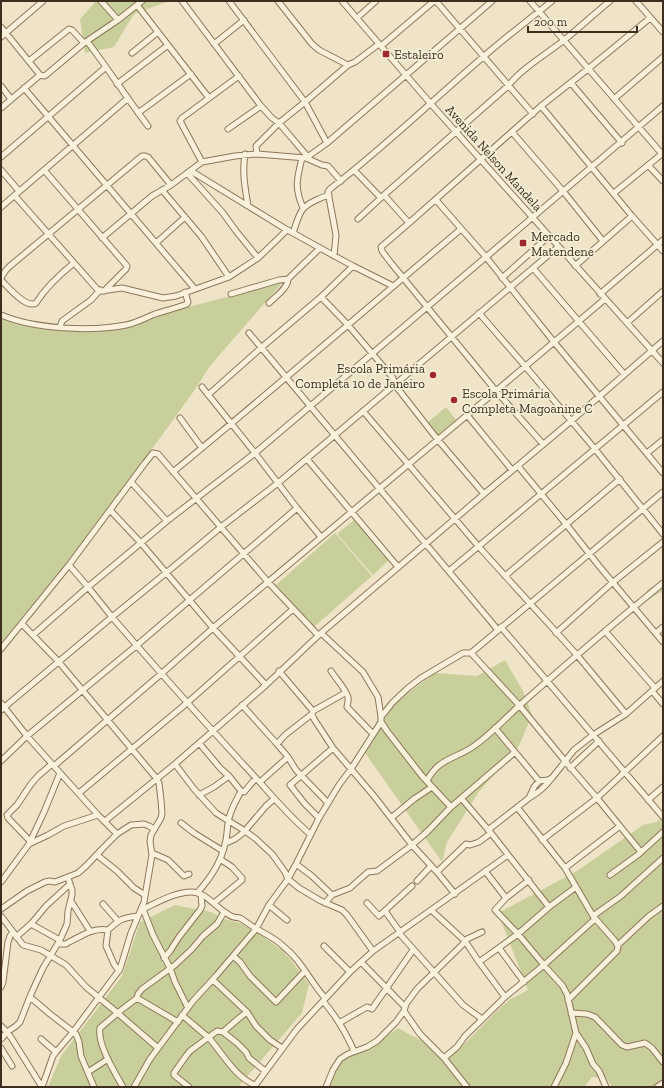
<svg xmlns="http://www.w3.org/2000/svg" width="664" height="1088" viewBox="0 0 664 1088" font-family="'Zilla Slab',serif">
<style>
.green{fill:#c9cf9b}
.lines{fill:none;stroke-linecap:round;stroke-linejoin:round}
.minor-casing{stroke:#8d765c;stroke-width:7}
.minor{stroke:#faf1dc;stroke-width:5}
.poi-dot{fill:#9e2a2b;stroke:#f7eed8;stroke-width:1.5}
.labels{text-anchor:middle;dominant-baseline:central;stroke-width:3.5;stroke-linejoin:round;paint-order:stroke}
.poi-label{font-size:13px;fill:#3d2e20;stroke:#f7eed8;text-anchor:start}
.street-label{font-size:13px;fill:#3d2e20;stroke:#f7eed8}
</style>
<rect width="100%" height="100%" fill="#f0e4c8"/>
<path class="green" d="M96,1H169L134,14L114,47L85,53L80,19Z
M283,282L210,366L194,391L160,438L97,524L49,586L1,644V318L12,322L40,328L60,330L105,329Z
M446,407L456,420L438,435L428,422Z
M355,519L389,560L373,575L337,534Z
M335,533L372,576L314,627L276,585Z
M663,581V591C654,595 647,602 638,607L633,606V603L645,595L648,589Z
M505,660L523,691L532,715L519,746L478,793L447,842L442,862L363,750L396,702L435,673L477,676Z
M663,818V1087H612L606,1078L592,1077L584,1087H327L337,1065L350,1056L371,1047L398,1028L422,1041L439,1057L461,1047L497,1011L509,1000L528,990L498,913L577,871L643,825L656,822Z
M175,905L211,912L225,919L240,923L261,935L283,951L291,960L309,984L302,1013L238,1087H48L61,1056L122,976L140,922Z"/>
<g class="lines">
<g class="minor-casing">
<path id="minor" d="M101,1L118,20
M182,1L261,106L272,118L279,123L285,130L308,157
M229,1L305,102L327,143
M278,1L312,44L319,50L348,65L355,62L379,44
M342,1L431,104L663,363
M436,1L533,114
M530,1L662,154
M636,1L663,32
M137,5L209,98
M357,18L376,1
M1,27L40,75
M1,37L43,1
M87,41C108,69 127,98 148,126
M214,44L244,20
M381,46L434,1
M132,53L158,32
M29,61L69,29L72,30L84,43
M571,83L622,143
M117,84L168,45
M1,86L11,99
M24,88L195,289
M614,99L663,57
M541,106L632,216L663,251
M663,106L486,257L554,342L663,473
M1,108L40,75L44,76L46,75L84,43L118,20L142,1
M138,113L191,74
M228,129L261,106
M512,132L563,191L603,241
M245,154C242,173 245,187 248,206
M257,154L256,146L279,123L305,102L348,65
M1,157L106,67
M302,158C297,179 294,187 303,208
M306,158L327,143L492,1
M202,162L180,121L182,118L239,76
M648,165L663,181
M1,170L19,191
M44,170L127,266L126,269L104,291
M354,170L381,198
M191,171L284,228L320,248L353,266L393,286
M187,173L223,213L236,231L258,258
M162,190L201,236L229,277
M614,193L663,153
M384,195L409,223
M15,196L97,289L101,291L122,288L163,298L176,296L229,277L258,258L287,230
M1,207L127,99
M358,219L384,195L508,86C520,70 546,54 563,41C579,28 594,14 610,1
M293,233C296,225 298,215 303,209C308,203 322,197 329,195
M102,238L152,196L171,185L202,162L235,156L257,154L306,158L322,165L328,166L341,181
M156,243L185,217
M334,256L336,235L328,192L330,189C386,146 436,97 490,51C510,34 531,18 552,1
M575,266L632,216
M533,268L624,374
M1,278L6,270L10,266L142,156H145L148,157L171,185
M502,278L549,236
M1,280C8,287 26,309 36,303C46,287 59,275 74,263
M231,294L279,280L288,279L320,248
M600,294L663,240
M321,297L348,325L393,378L395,385L438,440L484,494
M269,303C276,296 288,288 288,279
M479,313L525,366L595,449L663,534
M1,315C35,329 90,332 126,325C136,323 145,318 155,314C165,311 176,308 187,304L188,302L185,292
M627,323L663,291
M60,327L62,321L91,300L100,290
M249,333L498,630
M208,395L262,347L321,297L353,266
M363,411L479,547L577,655L626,714
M467,415L512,470
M180,418L202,448
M543,444L496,391L391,263L382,251L381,247L409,223L541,106L588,69L650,18
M647,453L663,440
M307,459L398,567
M518,466L566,524L599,566L663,642
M173,472C270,392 365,310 461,229
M131,482L167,521
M663,492L471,653L519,705L565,761L597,798L663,736
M110,510L141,543L213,628L266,685
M321,537L297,508L255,453L486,257L436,200
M69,565L88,587L112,617L166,573L221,527L278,483L558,247
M449,571L663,392
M505,576L620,479
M22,624L58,661L157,779L159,783L161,800L162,814L161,818L151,835L150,841L152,855L144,902L131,933L120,969L73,1032L56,1052L53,1056L42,1087
M501,627L663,817
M605,631L655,688
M321,633L363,672L378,697L381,717V722L387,731L422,776L451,807
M556,633L612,583L663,542
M656,633L663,627
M33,635L88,587L167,521L255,453L202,387
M1,649L69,565L145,463L153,453L158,454L268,582L318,635
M279,671L313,711L312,714L314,719L333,748L374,796L412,845L437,872L455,894
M331,671C336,679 345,688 348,697C349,701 347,704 347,707L373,734
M652,691L663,704
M1,703L27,736L52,764L98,815L117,834
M242,705L277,744L288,757L296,770L328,803
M1,710L112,617C155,667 199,716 243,764C266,788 285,813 310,834
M313,711L345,693
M381,717L393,702L408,688L421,678L463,653H471
M495,728L515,752
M199,743L221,769L229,776L241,791
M277,744L285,735L312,714
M1,761L27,736L136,646L297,508
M175,764L194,789L216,813L245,831L256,839L272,854L285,872L288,879L299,888L321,901L342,910L347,915L373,951
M54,766L161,674L213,628L496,391L605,299
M570,768L599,741
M427,781C438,758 456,759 474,746C494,732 510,713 529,697C573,658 618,620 663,583
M260,782L288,757
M241,791L244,792L256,778
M79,793L187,703L293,609
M199,795L214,787L229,776
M529,798C538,793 545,787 551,779
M462,799L491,833L549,907
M648,800L663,787
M517,807L565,868L593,916L615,941L618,947L617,951L568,1000
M319,818L305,804L290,785L333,748
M391,818L414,799L432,787
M105,821L175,764L266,685L321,633L484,494L571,421L663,341
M181,823L194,833L223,851
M488,830L529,798L534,787L539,781L548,780L552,778L574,750L593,735L626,714L663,681
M542,840L597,798L641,852
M30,841L8,818L7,815L17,805L31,784L38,776L52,764
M226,843L235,839L243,833L266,806L274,799
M29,844L48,835L64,826L98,815
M152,853L168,860L184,876L189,874
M97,855L117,871L134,888L145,895
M508,855L431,910L465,941L479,962L505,997L544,965L595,919
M296,864L312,876L332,895
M565,868L620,826
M485,871L506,898
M437,872L466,844L470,845L479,842L491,833
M610,875L639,854L663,832
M529,880L506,898L495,910L518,934L544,965L550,972L562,985L567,994L576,1033L586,1048L593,1064L599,1071L606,1087
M417,881L431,866
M1,882L29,844L44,812L60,773
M197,893C209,880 221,862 225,844C227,838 227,830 228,823C229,812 236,801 241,791
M71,901L90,931
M214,903L242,880V878L232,867L220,859
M325,903L332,895L350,888L368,872L377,871L412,845L428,831L451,807L515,752L539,781
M367,903L379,916L412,886
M103,904L118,921
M269,905L287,920
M1,909L27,891L45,882L50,881L55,882L78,873L86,866L105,846L117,834L131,825L144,824L149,826L154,829
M143,909L153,935L170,968L175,982L188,1008
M141,910C156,903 173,893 190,892C205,891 214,906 226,913C228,914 231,917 234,917C236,918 238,917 240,918C245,921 250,925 255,928C265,934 275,938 283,946C301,960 310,981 325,998
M385,911L400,932
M1,916L23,945L41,950L66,965L86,987L114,1010L158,1048
M593,916L621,896L663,858
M31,924L49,934L60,940
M399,933L463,1005L482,1019
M16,937L31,924L46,906L70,884
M58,944H66L69,942C82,936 93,927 108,930
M618,945L649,916L663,906
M324,946L350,972
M499,948L524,982
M233,956L240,962L250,976L276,1002L305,971
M164,958L170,951L179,937L200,910L202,906L201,895
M361,962L405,1007
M479,962L518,934L549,907L576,887
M119,971L114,964L106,946L108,930C120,919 122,918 138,916
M213,980L247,1012L256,1026L270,1040L282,1048
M1,987L3,982L8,942L10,936L13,932
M30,997L50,1014L76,1034L79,1042L81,1056L94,1087
M137,998L178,1022
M323,1001C336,1016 346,1033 354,1051
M404,1011L420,1034L444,1058L467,1087
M571,1013L587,1014L595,1017L622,1045L627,1047L645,1043L652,1048L663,1062
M182,1015C191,1023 200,1030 209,1038C223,1054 235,1077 255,1085
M339,1023L367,1007L372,1009L413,950
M1,1026L7,1032L12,1039L42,1087
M223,1032L237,1043L246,1052L249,1058L265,1071
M1,1039L7,1032L16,1026L20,1022L31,994L43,968L60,940L67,924L68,911L72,895V890L68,878
M41,1039L56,1052
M1,1048L12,1066
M444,1058L457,1047L465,1036L505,997
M88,1072L108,1059
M123,1087C115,1073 97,1044 100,1028L120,1011L137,998L138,994L142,989L175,965L192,949L203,936L217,924L224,912
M134,1087L150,1059L193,1001L215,977L256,929L269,905L288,879L296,864L319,818L339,785L351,769L381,722
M189,1087L174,1075V1073L186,1056L190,1051L217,1031L223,1032L238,1019L247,1012
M254,1087L297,1029L350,972L373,951L431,910
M326,1087L333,1070L340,1059L348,1054L367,1047L377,1041L396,1022L404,1011L406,1004L417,989L462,945L467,939L482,932
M554,1087L566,1063L576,1033
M657,1087L663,1083"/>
</g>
<use href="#minor" class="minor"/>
</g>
<g class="poi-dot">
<rect x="382" y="50" width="8" height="8" rx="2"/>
<rect x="519" y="239" width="8" height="8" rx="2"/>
<circle cx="433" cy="375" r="4"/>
<circle cx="454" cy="400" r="4"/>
</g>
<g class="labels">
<g class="poi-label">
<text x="394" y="54">Estaleiro</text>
<text x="531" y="236">Mercado<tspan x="531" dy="15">Matendene</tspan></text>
<text x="425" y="368" text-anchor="end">Escola Primária<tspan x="425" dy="15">Completa 10 de Janeiro</tspan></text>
<text x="462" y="393">Escola Primária<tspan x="462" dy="15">Completa Magoanine C</tspan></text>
</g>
<g class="street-label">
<text transform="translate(494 158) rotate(48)">Avenida Nelson Mandela</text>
</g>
</g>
<rect width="664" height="1088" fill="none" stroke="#3d2e20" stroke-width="4"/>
<path d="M528 26v6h109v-6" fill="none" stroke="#3d2e20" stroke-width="2"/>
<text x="534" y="26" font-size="12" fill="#3d2e20" stroke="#f7eed8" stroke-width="3" paint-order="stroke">200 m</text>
</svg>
